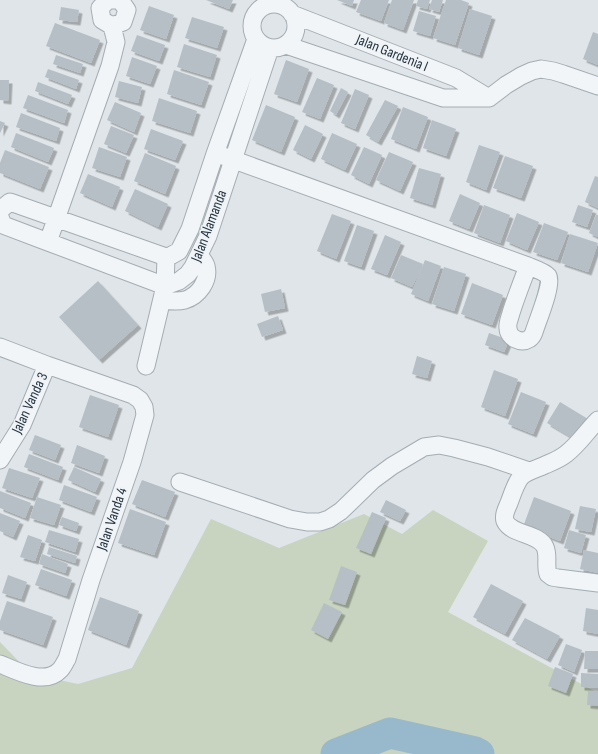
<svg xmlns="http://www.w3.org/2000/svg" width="598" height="754" viewBox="0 0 598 754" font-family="'Sofia Sans Condensed',sans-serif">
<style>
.green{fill:#c8d4bf}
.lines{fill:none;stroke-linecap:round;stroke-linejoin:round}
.river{stroke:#97b9cb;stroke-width:31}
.building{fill:#b6bfc6;filter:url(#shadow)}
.street-casing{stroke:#a4adb3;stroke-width:19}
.street{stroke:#f2f5f7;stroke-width:17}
.labels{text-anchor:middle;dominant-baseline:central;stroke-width:3;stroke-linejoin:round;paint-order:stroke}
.street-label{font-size:15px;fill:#273541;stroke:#eef3f6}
</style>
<defs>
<filter id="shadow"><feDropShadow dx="3.5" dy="3.5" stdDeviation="0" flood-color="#0004"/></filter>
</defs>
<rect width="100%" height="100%" fill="#dfe5e9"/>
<path class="green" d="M433,510L488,541L448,612L598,693V754H0V642L31,674L78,684L132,668L211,519L279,548L364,514L402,534Z"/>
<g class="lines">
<path class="river" d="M336,754L390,733L475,752L479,754"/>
</g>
<path class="building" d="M206,0H233L229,9Z
M337,0H354L352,6Z
M361,0H389L381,21L356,12Z
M392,0H414L403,30L384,23Z
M418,0H430L427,9L416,6Z
M432,0H443L439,12L429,9Z
M446,0H461L469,3L455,45L433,38Z
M149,6L174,15L166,39L140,30Z
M61,7L79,10L77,22L59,20Z
M470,9L492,16L479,55L458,48Z
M419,11L436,16L430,36L413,31Z
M192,17L224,27L217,48L185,38Z
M55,23L100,40L91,63L46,46Z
M593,32L598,34V65L583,59Z
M137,35L165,45L159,61L131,51Z
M184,44L217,55L210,77L177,67Z
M56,55L83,64L80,73L53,64Z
M132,57L157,66L150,84L126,76Z
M286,60L309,69L297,102L274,94Z
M48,69L79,80L76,89L45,77Z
M174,70L209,82L201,105L167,94Z
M317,78L334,85L320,119L302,112Z
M0,80H9L8,101L0,100Z
M119,81L142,87L138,103L115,97Z
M38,82L72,95L68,104L35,91Z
M341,88L348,92L336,115L330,111Z
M355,89L369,95L355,129L341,123Z
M28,95L68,110L64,123L23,108Z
M159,98L197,111L190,133L152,121Z
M385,100L398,106L378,142L366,135Z
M115,102L141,113L134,132L107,120Z
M266,105L295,117L281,152L252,140Z
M403,107L428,117L416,149L391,139Z
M21,113L60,128L56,141L16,127Z
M432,120L456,129L446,156L423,148Z
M0,121L5,123L0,133Z
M305,125L323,134L311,159L293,150Z
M111,126L134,135L126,153L104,144Z
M151,129L183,141L175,160L144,149Z
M16,133L54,148L48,162L11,147Z
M332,133L357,144L345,170L321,159Z
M479,145L500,152L486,190L466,182Z
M99,147L127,157L120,177L92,168Z
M364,147L382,155L369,184L351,175Z
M5,150L49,167L40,189L0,173V163Z
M389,152L413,162L400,191L376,180Z
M145,153L176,166L165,194L134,181Z
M505,156L533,166L521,198L493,188Z
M419,168L441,174L432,205L410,198Z
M88,174L120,187L112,207L80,193Z
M595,176L598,177V208L585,202Z
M135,189L168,204L158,227L125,211Z
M460,194L480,203L469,229L449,221Z
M484,205L510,215L500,243L474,233Z
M578,205L593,210L587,227L572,222Z
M517,213L539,222L527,250L506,241Z
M332,214L351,221L336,259L317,251Z
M596,215H598V237L589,233Z
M544,223L568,232L557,260L533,252Z
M357,225L374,231L361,267L344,261Z
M570,234L598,243L588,272L561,263Z
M385,235L401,242L387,275L371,269Z
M401,255L423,264L412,287L391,278Z
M425,260L441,266L428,301L411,294Z
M444,267L466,274L454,311L432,304Z
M98,281L138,325L99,360L59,317Z
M472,283L503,295L492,325L461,314Z
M281,289L285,308L265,312L261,294Z
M278,316L283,330L262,337L257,324Z
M489,333L509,340L504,352L485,345Z
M417,356L432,361L427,378L412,374Z
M494,370L518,379L505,416L481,407Z
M521,392L546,402L533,434L508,424Z
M90,395L119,405L108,437L79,427Z
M560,402L588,419L576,440L547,423Z
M35,435L61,445L55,460L29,450Z
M77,445L105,456L99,473L71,463Z
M29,454L63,467L58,480L24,467Z
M74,467L101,479L95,492L68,480Z
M9,468L40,478L32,498L2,488Z
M142,480L175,492L165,517L132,504Z
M64,485L97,497L91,512L59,500Z
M0,491L31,503L25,518L0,508Z
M37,497L61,505L54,525L30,518Z
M534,497L571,511L560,541L523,527Z
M386,500L406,510L400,521L380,512Z
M580,506L596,509L591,532L575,529Z
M130,509L166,522L154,555L118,543Z
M372,512L386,518L371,554L356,548Z
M0,513L20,521L13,537L0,531Z
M62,517L79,523L76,531L59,525Z
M49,530L79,539L75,552L45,542Z
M569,530L586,535L581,553L564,548Z
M28,535L42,540L35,561L20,557Z
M49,547L77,556L75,563L47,554Z
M584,550L598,553V573L580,569Z
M42,554L68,564L65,573L39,564Z
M341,566L357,572L345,605L329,600Z
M41,569L72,580L66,596L35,585Z
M8,575L27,582L21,599L2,593Z
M491,584L523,601L505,634L473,617Z
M100,597L139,611L126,645L88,630Z
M7,601L53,617L43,645L0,630V621Z
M324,603L342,612L328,639L311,630Z
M586,608L598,610V634L583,631Z
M525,618L560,636L547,659L512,640Z
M566,644L582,650L574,672L558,665Z
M585,651H598V669H584Z
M555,667L573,674L566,693L548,686Z
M581,673L598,674V688L581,687Z
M588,691H598V706L587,705Z"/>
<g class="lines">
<g class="street-casing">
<path id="street" d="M252 26a22 22 0 1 1 44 0a22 22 0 1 1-44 0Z
M292,14L456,78L489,98
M112,26L123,22L127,10L120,0H114
M286,45L443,98H489L506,85L521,76L532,71L541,69L553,71L563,74L598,86
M223,156L528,266
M0,210L10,202L166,257L172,255L179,251L190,229L215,154L256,39
M0,217L3,225L48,242L165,286L179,281L188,274L193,267L208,236L270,48
M48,242L110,66L116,42L112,26L102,20L100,8L108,0
M528,266C533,268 545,272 548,276C553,284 537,322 534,332C533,335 532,337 529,339C521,344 508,338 508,328C507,324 510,317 511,313C516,297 522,282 528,266Z
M162,300C170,301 177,302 185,300C198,296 210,281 206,266C205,262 201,258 199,255
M0,347L47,365L133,395L140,400L144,407L145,415L132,462L91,580L67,659C65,662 63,667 60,670C45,686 17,671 0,664
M146,366L165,286L166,257
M598,420C587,431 579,444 566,454C560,459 552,462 545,465C537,469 526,471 520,478C515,485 512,495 509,503C507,508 503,515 505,521C511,535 539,533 545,547C549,556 545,565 548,574L552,577L558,578L598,583
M0,460L22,425L47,365
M180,482L290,519L307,522H320L329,519L341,511L373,480L392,466L424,447L439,445L454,448L488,457L529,471"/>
</g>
<use href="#street" class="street"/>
</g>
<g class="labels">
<g class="street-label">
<text transform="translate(392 53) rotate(22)">Jalan Gardenia I</text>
<text transform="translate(209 226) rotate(-69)">Jalan Alamanda</text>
<text transform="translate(30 403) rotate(-65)">Jalan Vanda 3</text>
<text transform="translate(112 519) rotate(-71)">Jalan Vanda 4</text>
</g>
</g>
</svg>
